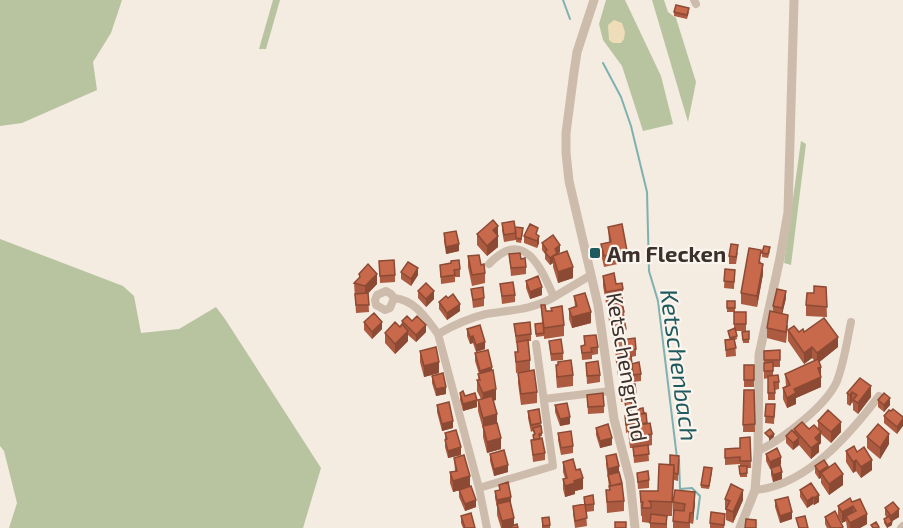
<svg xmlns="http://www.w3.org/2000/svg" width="903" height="528" viewBox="0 0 903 528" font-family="'Exo 2',sans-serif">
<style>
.green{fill:#b8c4a0}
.sand{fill:#efdcb8}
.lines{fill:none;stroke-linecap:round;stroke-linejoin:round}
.stream{stroke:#7fb0b2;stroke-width:2}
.minor{stroke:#cdbbac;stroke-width:8}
.tertiary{stroke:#cdbbac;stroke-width:9}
.wall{fill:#ac5a40}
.shaded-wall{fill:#8c4a34}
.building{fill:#c8694b;stroke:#8c4a34;stroke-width:1.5}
.poi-dot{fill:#1f5a5e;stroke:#fbf5ee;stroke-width:2}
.labels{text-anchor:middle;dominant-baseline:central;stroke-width:4.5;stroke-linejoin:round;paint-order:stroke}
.poi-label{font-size:22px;font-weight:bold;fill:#3b302b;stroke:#fbf5ee;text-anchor:start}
.street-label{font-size:22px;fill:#3b302b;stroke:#fbf5ee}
.water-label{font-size:24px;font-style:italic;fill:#1f5a5e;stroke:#fbf5ee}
</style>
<rect width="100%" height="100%" fill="#f4ebe1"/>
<path class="green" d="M0,0H122L111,33L93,62L97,90L22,123L0,126Z
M273,0H280L266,49H259Z
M606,0H625L661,76L673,124L643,131L622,66L603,40L599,24Z
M652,0H664L668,12L676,18L696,82L688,122Z
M801,141L806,144L791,265L784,263Z
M0,239L123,286L134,296L141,333L179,329L216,307L225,319L321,468L303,528H9L17,503L4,451L0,446Z"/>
<path class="sand" d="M614,20L622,23L625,32L624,39L621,43H613L609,40L608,25Z"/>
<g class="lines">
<path class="stream" d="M563,0L570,19
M603,63L621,97L631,126L647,192L649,271L658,301L677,458L679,460L680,489L692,488L700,496L697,519"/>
<path class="minor" d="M694,0L696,4
M489,264C524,227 541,268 554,297L591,275
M394,298L390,308L385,310L376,305L375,300L377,295L386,291L391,294L394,298C415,300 426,318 438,334C452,326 469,318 486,314C510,310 532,310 554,297
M438,334L479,488L487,528
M544,399L610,391
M758,451C782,440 827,405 837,381C844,363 847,341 851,322
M479,488L553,466L536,344
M755,490C806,486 850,434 879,396
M901,528L903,526"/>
<path class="tertiary" d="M594,0L577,52L574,72L566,133V153L569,181L598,305L614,419L630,480L635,528
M740,528L755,490L758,451L759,355L780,258L788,212L794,0"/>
</g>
<path class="wall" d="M674,12H689L687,19L674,16Z
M502,223L515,227L523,232L521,243L516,242V240L504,242L502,230Z
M498,226V247L487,256L477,245V234Z
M608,227L627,251V262L604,267L601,254V244L609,242Z
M444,233L459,251L446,254L444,241Z
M524,236H538L539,243L537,248L524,243Z
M542,243L560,252L557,255L573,278L558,283L553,267V263L550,265L545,259V254L542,250Z
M770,251L768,258L762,257V253Z
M738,252L736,264H729V256Z
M509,254L521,259L526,267V274L511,276Z
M468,256L485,273V283L472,286L468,267Z
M379,261L395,275V282L380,283Z
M761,261L763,274L757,307L741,304V293Z
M440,265L460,269V277H455V282L441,284Z
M725,269L735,270L734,289L724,288Z
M401,272L418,275L411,286L401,279Z
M359,274L377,284L368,293L369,312L356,313L354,283L359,278Z
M603,276L623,289V300L606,303L603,286Z
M526,281L542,295L530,299L526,288Z
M500,284L515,295V302L502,304Z
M826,287L827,317L806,316V305L814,293Z
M471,289L484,298V306L473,308Z
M418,291L434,299L426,307L418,298Z
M574,296L591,323L572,328L569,319V309L575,307Z
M786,298L782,314L788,326L786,343L767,338V328L773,312V306Z
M727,301H735V312L746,319V331H736L737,339L735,340L736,356L726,357L725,340L730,339L728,331L734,329V312H727Z
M439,302L460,311L447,320L439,309Z
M541,305L546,311L564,325V336L544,339V336L536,337L535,324L542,323Z
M608,305L624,312L626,336L613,338L612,322H609L608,312Z
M402,321H412L426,332L416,342L408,335V341L395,354L385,343V333L400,327L402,325Z
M364,322L382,329L372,339L364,330Z
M514,324L531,334V341H528L530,360V371L537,392V403L521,405L518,383V373L522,372L516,373L515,352H517V343H516Z
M467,329L485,349L476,352L473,343L470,344L467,336Z
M788,330L799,332H804L838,347L819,362L821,367V387L796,398V404L787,408L783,399V388L786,386L785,374L815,361L812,358L804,364L788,341Z
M749,331V343H743L742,332Z
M584,336L598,347V354L592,355V359L582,360L581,346L585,345Z
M549,341L563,353V360L551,361Z
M614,341L636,349V356L631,357L632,364L641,374V381L633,382L632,372L618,376Z
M420,351L439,373L424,377L420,362Z
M764,351L780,360V367H773V375L779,382V389L775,390V400H768V378L764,379Z
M475,353L492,370L496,400L493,401L501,449L487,453L483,437V429L478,411V400L481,399L477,391V380H478L479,374L475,361Z
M586,363L600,375V382L587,384Z
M556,365H558L573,375V386L557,388L556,376Z
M744,365H754V387H744Z
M432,376L446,394L436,396L432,383Z
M860,378L871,397L858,414L853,410V404L852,402L850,406L847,404V393Z
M620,385L636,393V400L621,402Z
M744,390H754L755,432H743Z
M460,393L465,396L477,407L463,411L460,400Z
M587,395L604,406V413L588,414Z
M878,400L890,405L884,412L878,407Z
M632,402V411L626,412L625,406Z
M766,404H775L774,424L765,423Z
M437,405L453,428L442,431L437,412Z
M555,405L570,424L560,426L555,412Z
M539,409L542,433V436L539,437L545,453V460L533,462L531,440H533V435L534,434L533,431L531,432L528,418V411Z
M891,411L903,417L897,434L884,423V416Z
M646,413L647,424L652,434V445L648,446L649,461L634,463L633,448H630L628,432L626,433L625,416Z
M818,421L841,432L831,443L821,434V443L819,445V452L811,459L799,445L793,450L786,443V436L794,432V429H818Z
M596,428L612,445L600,448L596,435Z
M445,433L461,455L448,458L445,447Z
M558,433L573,446V453L561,455L558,440Z
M750,437L751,468H747V477H740L739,466H740V464L725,465V449L740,448Z
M867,437L889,444L880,459L867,448Z
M846,451L857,452L872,470L861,478L856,471L853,473L846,462Z
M490,454L508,472L494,476L490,461Z
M766,454L781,464L774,467L782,479L773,482L771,475V469H770L766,461Z
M606,456L619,473L624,501V511L607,513L606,490H609V487L606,464Z
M679,456L678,481L674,480L672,516H665H667V528H650V523L642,522V516H641L640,491H658L670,465Z
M454,458L470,486L476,507L465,511L459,497V490L464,489L453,492L450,483V472L455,471Z
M563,462L576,470L583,489L575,491V494L565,497L563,489V479L565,478L563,472Z
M815,466L828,468L843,485L829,495L821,483V478L819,479L815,473Z
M712,472L709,489L701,488V485Z
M637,473L649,480V488L638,489Z
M811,483L819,502L814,505L813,504L807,508L800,497V490Z
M499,485L511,504L514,525L518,528H501L497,515V507L495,498V491L499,490Z
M584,497L594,504V511L586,512L587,526L575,528L573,513V506L584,504Z
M725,499L743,500L733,523L726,520V510L725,509Z
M775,500L792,519L780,523L775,507Z
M673,502H695L693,524L690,523V528H673Z
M852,502L867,524L860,528H847L846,521L842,523L838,516V506Z
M885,508L899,517L892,521V525L887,528L884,523V519L887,518L885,515Z
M461,516L475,528H463L461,523Z
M825,517L843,528H827L825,524Z
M542,518L550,525V528H542Z
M725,521L724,528H710V523Z"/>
<path class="shaded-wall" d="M498,226V247L487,256V246L493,230Z
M539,236V243L537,248V241Z
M459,244V251L446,254V247Z
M560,245V252L557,254V260L553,256V263L550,265V258L555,249Z
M763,264V274L757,307V296Z
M573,267V278L558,283V272Z
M418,268V275L411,286V279Z
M377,274V284L365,297V286Z
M542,287V295L530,299V292Z
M434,291V299L426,307V299Z
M786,291V298L782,315V308Z
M460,304V311L447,320V313Z
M591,312V323L572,328V317Z
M382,322V329L372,339V332Z
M426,325V332L416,342V335Z
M408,331V341L395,354V344Z
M473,336V343L470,344V337Z
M838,337V347L817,364V353Z
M485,342V349L476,352V345Z
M812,347V358L804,364V353Z
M439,362V373L424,377V366Z
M632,364V372L618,376V368Z
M492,367V374L480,378V371Z
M821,367V387L796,398V404L787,408V398L794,389L818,368Z
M871,386V397L858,414V403Z
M446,387V394L436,396V389Z
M496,389V400L483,403V393Z
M852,392V402L850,406V395Z
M890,398V405L884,412V405Z
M477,400V407L463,411V404Z
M497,414V425L483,426V429V418Z
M570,417V424L560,426V419Z
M903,419V426L897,434V427Z
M453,421V428L442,431V424Z
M841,422V432L831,443V432Z
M821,432V443L819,445V452L811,459V448L815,438Z
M774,434V437L769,441V437Z
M889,434V444L880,459V448Z
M501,438V449L487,453V442Z
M612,438V445L600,448V441Z
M799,438V445L793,450V443Z
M461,447V455L448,458V451Z
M781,457V464L770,469V462Z
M856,460V471L853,473V462Z
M872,460V470L861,478V467Z
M508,465V472L494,476V469Z
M619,466V474L608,476V469Z
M828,466V473H821V478L819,479V472Z
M782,472V479L773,482V475Z
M843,474V485L829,495V484Z
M470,476V487L453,492V481Z
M583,478V489L575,491V494L565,497V486L574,481Z
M743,490V500L733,523V512Z
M695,492V502L693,524V513Z
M819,495V502L814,505V498Z
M511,497V504L497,505V500Z
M813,497V504L807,508V501Z
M476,500V507L465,511V504Z
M853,506V517L846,516V521L842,523V512Z
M899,509V517L891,522H892V525L887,528V525L891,523V516Z
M792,512V519L780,523V516Z
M867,514V524L860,528H850V523Z
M514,518V528H502V521Z"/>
<path class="building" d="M676,5L689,8L687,15L674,12Z
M493,220L498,226L493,230L498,236L487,246L477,234Z
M514,221L516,233L504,235L502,223Z
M530,224L538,228L536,234L539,236L537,241L524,236Z
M622,224L627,251L604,256L601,244L611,242L608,227Z
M515,227L523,228L521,239L516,238Z
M456,231L459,244L446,247L444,233Z
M553,235L560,245L555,249L557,253L550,258L545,252L547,250L542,243Z
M731,244L738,245L736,257L729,256Z
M764,246L770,247L768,254L762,253Z
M749,248L761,250L759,263L763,264L757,296L741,293Z
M567,251L573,267L558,272L553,256Z
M520,253L521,259L525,258L526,267L511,268L509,254Z
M479,255L481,265L484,264L485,273L472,275L468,256Z
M394,260L395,275L380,276L379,261Z
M459,260L460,269L454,270L455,275L441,277L440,265L451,263V261Z
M408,262L418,268L411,279L401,272Z
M368,264L377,274L365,286L354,283L360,277L359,274Z
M725,269L735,270L734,282L724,281Z
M614,273L616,284L622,283L623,289L606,292L603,276Z
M538,276L542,287L530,292L526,281Z
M513,282L515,295L502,296L500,284Z
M426,283L434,291L426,299L418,291Z
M814,286L826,287L827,307L806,305L807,293H814Z
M483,287L484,298L473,300L471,289Z
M777,289L786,291L782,308L773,306Z
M368,293L369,305H356L355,294Z
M585,293L591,312L572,317L569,309L577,306L574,296Z
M453,294L460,304L447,313L439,302L446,296L448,298Z
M727,301H735V308H727Z
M622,303L624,312L609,315L608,305Z
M541,305H545L546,311H552L551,308L562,306L564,325L544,328Z
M770,311L788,315L786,332L767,328Z
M734,312H746V324H734Z
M374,313L382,322L372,332L364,322Z
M407,316L412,321L417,316L426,325L416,335L402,321Z
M824,318L838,337L817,353L812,347L804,353L788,330L794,326L799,332L803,329L804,332Z
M624,319L626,329L613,331L612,321Z
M395,322L400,327L402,324L408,331L395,344L385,333Z
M530,322L531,334L516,336L514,324Z
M543,323L544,333L536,334L535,324Z
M480,325L485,342L476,345L473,336L470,337L467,329Z
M735,328L737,336L730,338L728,331Z
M749,331V339L743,340L742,332Z
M596,335L598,347L591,348L592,352L582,353L581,346L585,345L584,336Z
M635,338L636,349L615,352L614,341Z
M561,339L563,353L551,354L549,341Z
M734,339L736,348L726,350L725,340Z
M528,340L530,360L516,362L515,352H518L517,342Z
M436,347L439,362L424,366L420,351Z
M488,350L492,367L480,371L475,353Z
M780,350V360H764V351Z
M631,356L632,364L639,362L641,374L633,375L632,364L618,368L616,358Z
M818,359L821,367L818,368L821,377L794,389L796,393L787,398L783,388L790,385L785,374Z
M571,360L573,375L557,377L556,365H558V362Z
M598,361L600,375L587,376L586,363Z
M773,362V371H764V363Z
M744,365H754V380H744Z
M493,370L496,389L483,393L477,380H480L478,374Z
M534,370L537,392L521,394L518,373Z
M443,373L446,387L436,389L432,376Z
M778,375L779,382H774L775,393H768V376Z
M860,378L871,386L858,403L853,400L857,395L852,392L850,395L847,393Z
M635,384L636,393L621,395L620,385Z
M744,390H754L755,424L743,425Z
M463,391L465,396L475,393L477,400L463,404L460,393Z
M603,393L604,406L588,407L587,395Z
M884,393L890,398L884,405L878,400Z
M492,396L497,414L483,418L478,400Z
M449,402L453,421L442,424L437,405Z
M625,402H632V408H626Z
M567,403L570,417L560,419L555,405Z
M766,404H775L774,417L765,416Z
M643,408L644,414H638V409Z
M539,409L541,423L531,425L528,411Z
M893,409L903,417V419L897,427L884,416L889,410L891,411Z
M828,410L841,422L831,432L818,421Z
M646,413L647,423L626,425L625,416Z
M802,422L809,429L814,425L821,432L815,438L819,442L811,448L794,429Z
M497,423L501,438L487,442L483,426Z
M650,423L652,434L630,438L628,427Z
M608,424L612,438L600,441L596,428Z
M878,424L889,434L880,448L867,437Z
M541,426L542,433L539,434L540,439L534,440L533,435L535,434L533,428Z
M770,429L774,434L769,437L765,433Z
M456,430L461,447L448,451L445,440L447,439L445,433Z
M792,430L799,438L793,443L786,436Z
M571,431L573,446L561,448L558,433Z
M750,437L751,461H740V457L725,458V449L740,448V438Z
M542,438L545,453L533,455L531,440Z
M648,445L649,454L634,456L633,447Z
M854,446L857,452L864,447L872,460L861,467L856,460L853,462L846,451Z
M777,448L781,457L770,462L766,454Z
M504,450L508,465L494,469L490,454Z
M616,454L619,466L608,469L606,456Z
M464,455L470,476L453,481L450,472L457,471L454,458Z
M670,455L679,456L678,474L674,473V465H670Z
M573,459L576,470L580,469L583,478L574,481L575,483L565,486L563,479L567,478L563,462Z
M824,460L828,466L819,472L815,466Z
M835,463L843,474L829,484L821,473Z
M659,464L674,465L672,502L649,501L651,503V508H642L643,502H641L640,491H658Z
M780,465L782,472L773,475L771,468Z
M739,466H747V473L740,474Z
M704,467L712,468L709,486L701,485Z
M648,471L649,480L638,482L637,473Z
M619,472L622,483L611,486L608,475Z
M508,482L511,497L497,500L495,491L500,490L499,485Z
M811,483L819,495L814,498L813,497L807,501L800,490Z
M622,484L624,501L607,502L606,490H610L609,486Z
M731,484L743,490L733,512L726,509L730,501L725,499Z
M471,486L476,500L465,504L459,490Z
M675,490L695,492L693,513H690L689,523L673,521L674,510L684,511L685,504L673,502Z
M593,495L594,504L585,505L584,497Z
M788,497L792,512L780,516L775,500Z
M850,498L852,502L860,499L867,514L850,523L846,516L856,511L853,506L842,512L838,506Z
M510,501L514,518L502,521L497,504Z
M893,502L899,509L891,516L885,508Z
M585,504L587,518L575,521L573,506Z
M835,511L843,527L841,528H831L825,517Z
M711,512L725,514L724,525L710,523Z
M471,513L475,528H465L461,516Z
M651,514L667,516L666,524L650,523Z
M805,516L808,528H799L796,518Z
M889,516L892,522L887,525L884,519Z
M549,517L550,525L543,526L542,518Z
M746,519L756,520V528H745Z
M615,522H626V528H615Z
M876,522L879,527L876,528H873L871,525Z
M517,524L518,528H507Z"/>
<rect class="poi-dot" x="589" y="247" width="12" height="12" rx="3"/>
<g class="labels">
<g class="poi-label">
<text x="607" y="253">Am Flecken</text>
</g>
<g class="street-label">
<text transform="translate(628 367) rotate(80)">Ketschengrund</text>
</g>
<g class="water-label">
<text transform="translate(680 365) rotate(82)">Ketschenbach</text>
</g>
</g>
</svg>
